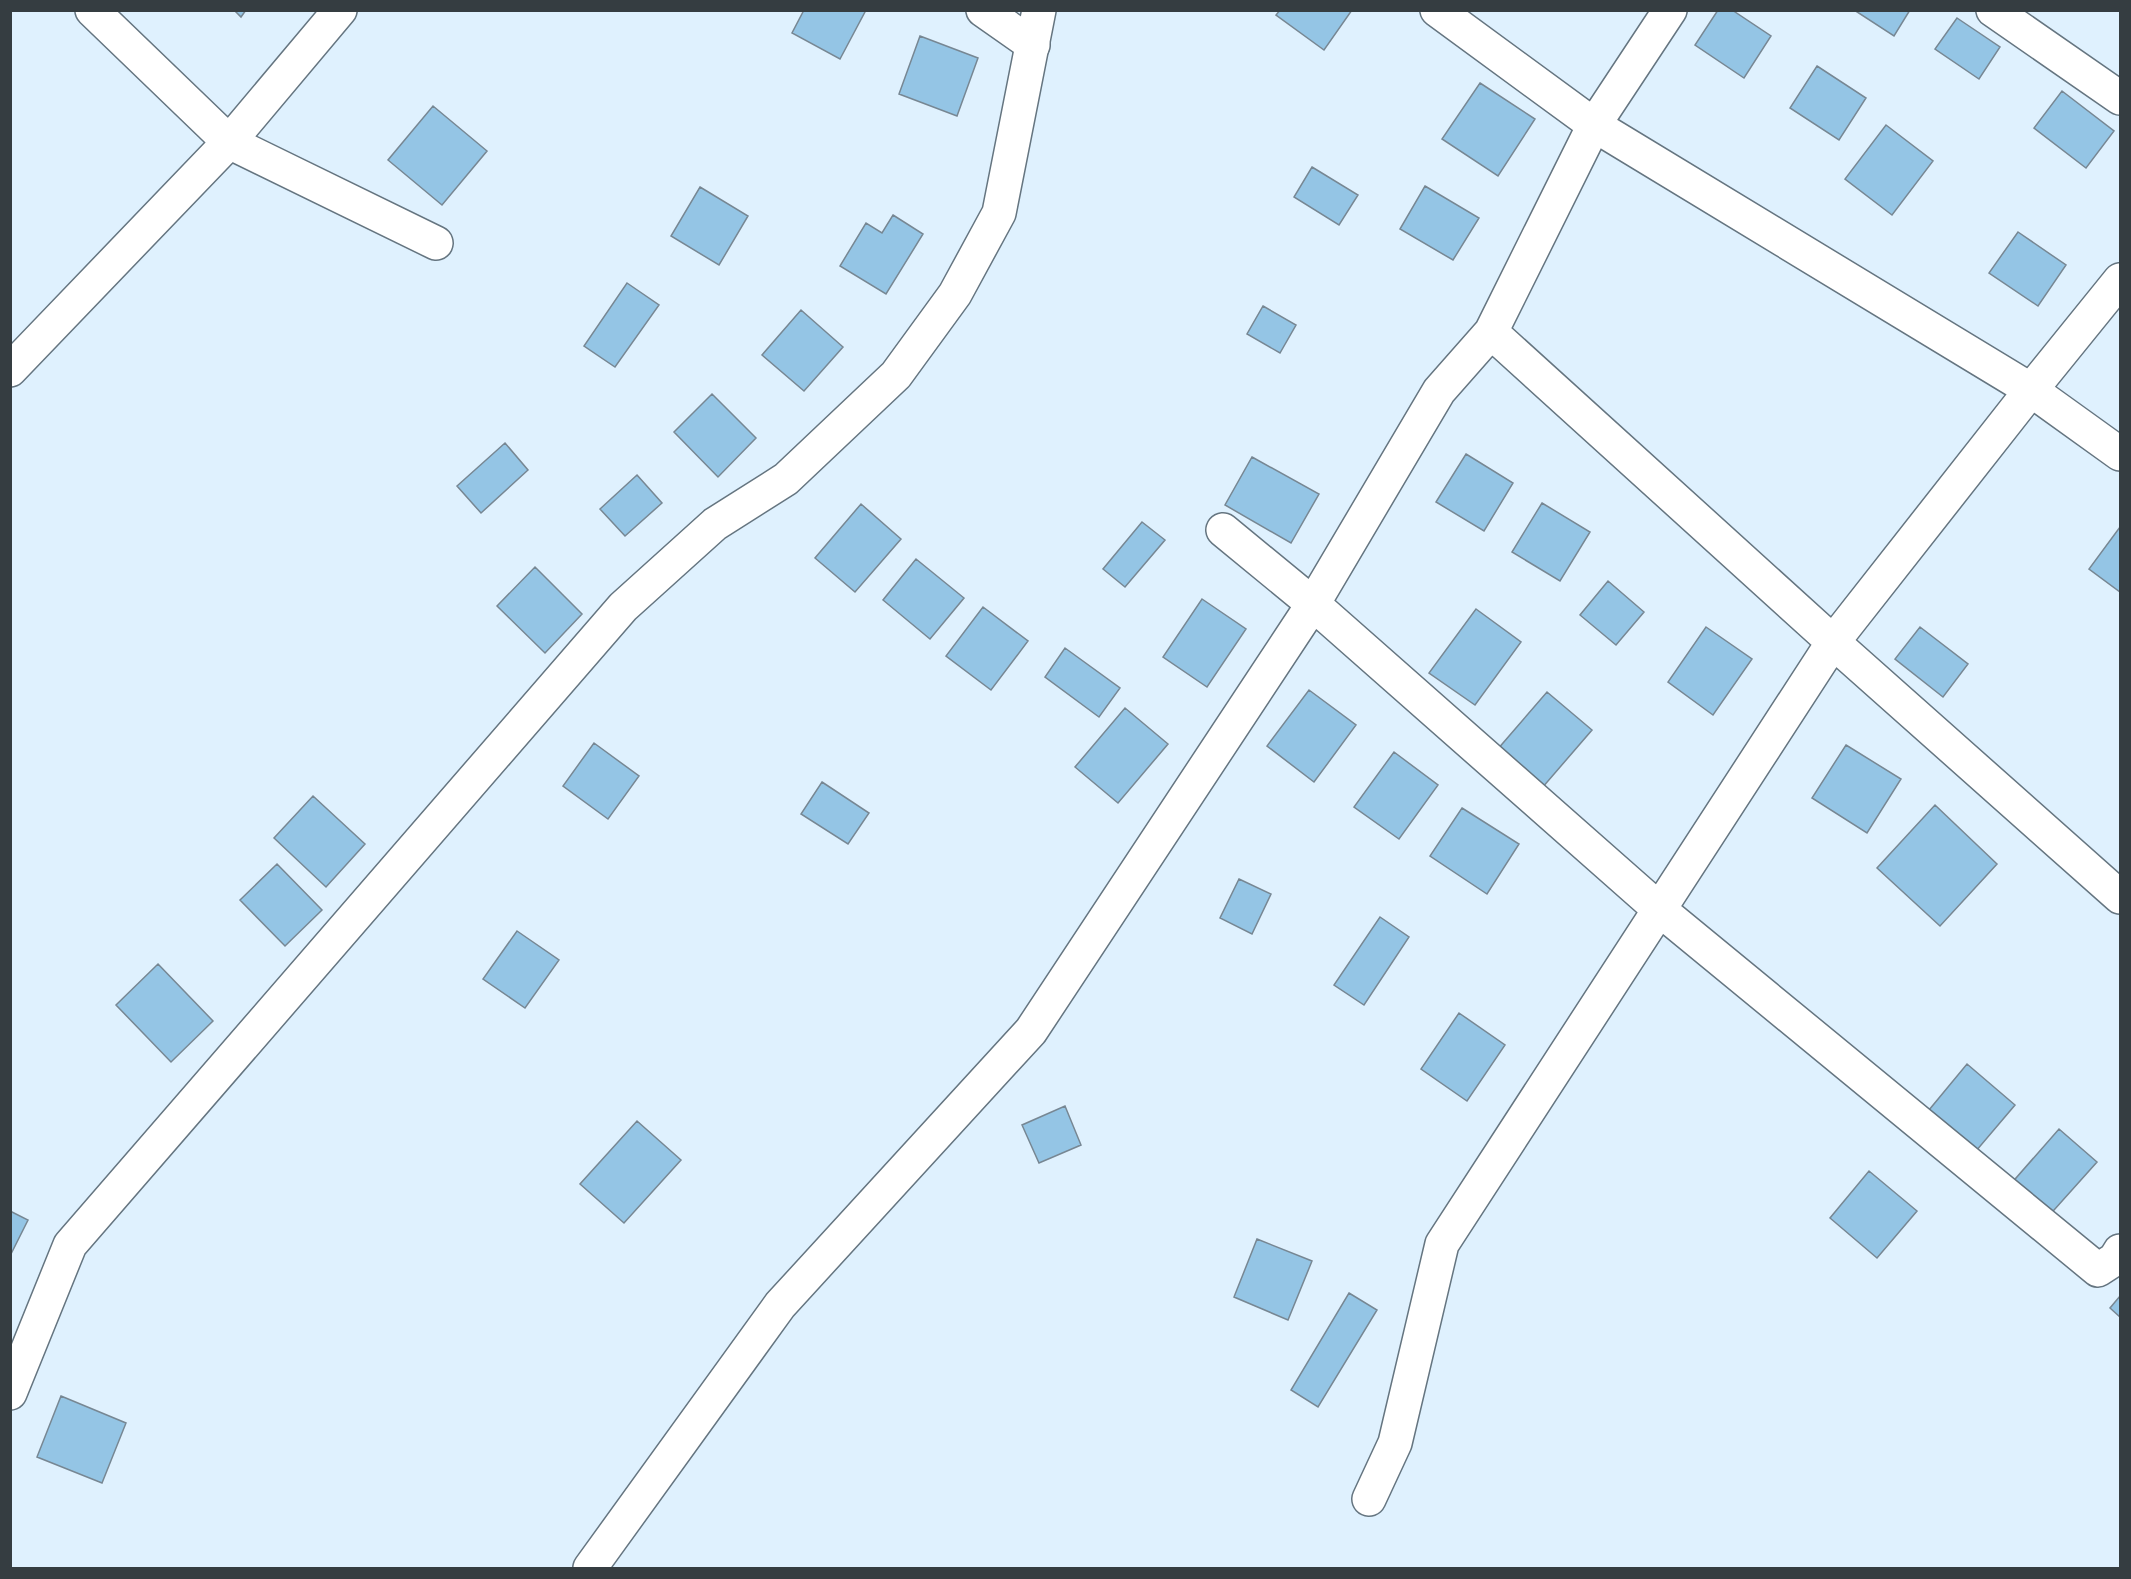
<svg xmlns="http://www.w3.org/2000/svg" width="2131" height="1579" viewBox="0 0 2131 1579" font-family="'Titillium Web',sans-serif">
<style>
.building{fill:#94c5e5;stroke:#778793;stroke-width:1.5}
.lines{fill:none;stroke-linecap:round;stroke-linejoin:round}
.street-casing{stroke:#657580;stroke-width:36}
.secondary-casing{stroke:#657580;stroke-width:36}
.street{stroke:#fff;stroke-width:33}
.secondary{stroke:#fff;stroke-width:33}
</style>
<rect width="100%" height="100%" fill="#dff1fe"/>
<path class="building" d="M234,10H246L241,17Z
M804,10H866L840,59L792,33Z
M1280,10H1352L1324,50L1276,15Z
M1718,10H1732L1771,36L1744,78L1695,45Z
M1854,10H1910L1894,36Z
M1957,18L2000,47L1979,79L1935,49Z
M920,36L978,58L957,116L899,94Z
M1817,66L1866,98L1839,140L1790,108Z
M1480,83L1535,119L1498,176L1442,139Z
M2062,91L2114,131L2086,168L2034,128Z
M433,106L487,151L442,205L388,160Z
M1886,125L1933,161L1892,215L1845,179Z
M1312,167L1358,195L1339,225L1294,197Z
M1425,186L1479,218L1453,260L1400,229Z
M700,187L748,216L719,265L671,236Z
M893,215L923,234L886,294L840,266L866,223L882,233Z
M2018,232L2066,265L2038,306L1989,273Z
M627,283L659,305L615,367L584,346Z
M1263,306L1296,325L1280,353L1247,334Z
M801,310L843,347L804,391L762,355Z
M712,394L756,438L718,477L674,432Z
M505,443L528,470L481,513L457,486Z
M1466,454L1513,483L1484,531L1436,502Z
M1252,457L1319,494L1291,543L1225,505Z
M637,475L662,503L625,536L600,509Z
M1542,503L1590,532L1560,581L1512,552Z
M861,504L901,539L855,592L815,558Z
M1142,522L1165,540L1125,587L1103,569Z
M2120,527V592L2089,569Z
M916,559L964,598L930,639L883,600Z
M535,567L582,614L545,653L497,606Z
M1608,581L1644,612L1616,645L1580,615Z
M1202,599L1246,629L1207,687L1163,657Z
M983,607L1028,641L991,690L946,656Z
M1476,609L1521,642L1475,705L1429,673Z
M1706,627L1752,659L1713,715L1668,682Z
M1920,627L1968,664L1943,697L1895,659Z
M1065,648L1120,688L1099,717L1045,677Z
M1309,690L1356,725L1314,782L1267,746Z
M1547,692L1592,730L1542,788L1497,750Z
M1125,708L1168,744L1118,803L1075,767Z
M594,743L639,776L608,819L563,786Z
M1846,745L1901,779L1867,833L1812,798Z
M1394,752L1438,785L1399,839L1354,807Z
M822,782L869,813L848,844L801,814Z
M313,796L365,844L326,887L274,838Z
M1935,805L1997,864L1940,926L1877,868Z
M1462,808L1519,844L1487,894L1430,856Z
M277,864L322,910L285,946L240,900Z
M1239,879L1271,894L1252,934L1220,918Z
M1380,917L1409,937L1364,1005L1334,985Z
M517,931L559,960L525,1008L483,979Z
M158,964L213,1021L171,1062L116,1005Z
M1459,1013L1505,1045L1467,1101L1421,1069Z
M1967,1064L2015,1105L1976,1151L1929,1110Z
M1065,1106L1081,1145L1039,1163L1022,1125Z
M637,1121L681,1160L624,1223L580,1184Z
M2059,1129L2097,1162L2046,1219L2009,1186Z
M1869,1171L1917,1211L1877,1258L1830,1218Z
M10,1211L28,1220L10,1256Z
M1257,1239L1312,1261L1288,1320L1234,1297Z
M1349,1293L1377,1310L1318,1407L1291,1390Z
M2120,1296V1317L2110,1308Z
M61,1396L126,1423L102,1483L37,1457Z"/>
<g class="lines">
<g class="street-casing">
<path id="street" d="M92,10L229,142L436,243
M983,10L1033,45
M1993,10L2120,98
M1491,332L1833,642L2120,897
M10,370L229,142L340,10
M1223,530L1313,604L1660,910L2098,1270L2115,1259L2120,1251
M1369,1499L1395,1443L1442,1244L1833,642L2031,390L2120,280
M590,1568L780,1305L1031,1031L1313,604L1439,391L1491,332L1594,125L1670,10"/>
</g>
<g class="secondary-casing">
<path id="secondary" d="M1437,10L1594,125L2031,390L2120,454
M10,1393L70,1245L623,607L715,524L786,479L896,375L955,294L999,213L1039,10"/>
</g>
<use href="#street" class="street"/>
<use href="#secondary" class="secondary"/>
</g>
<rect width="2131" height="1579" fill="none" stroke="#353d41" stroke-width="24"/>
</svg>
